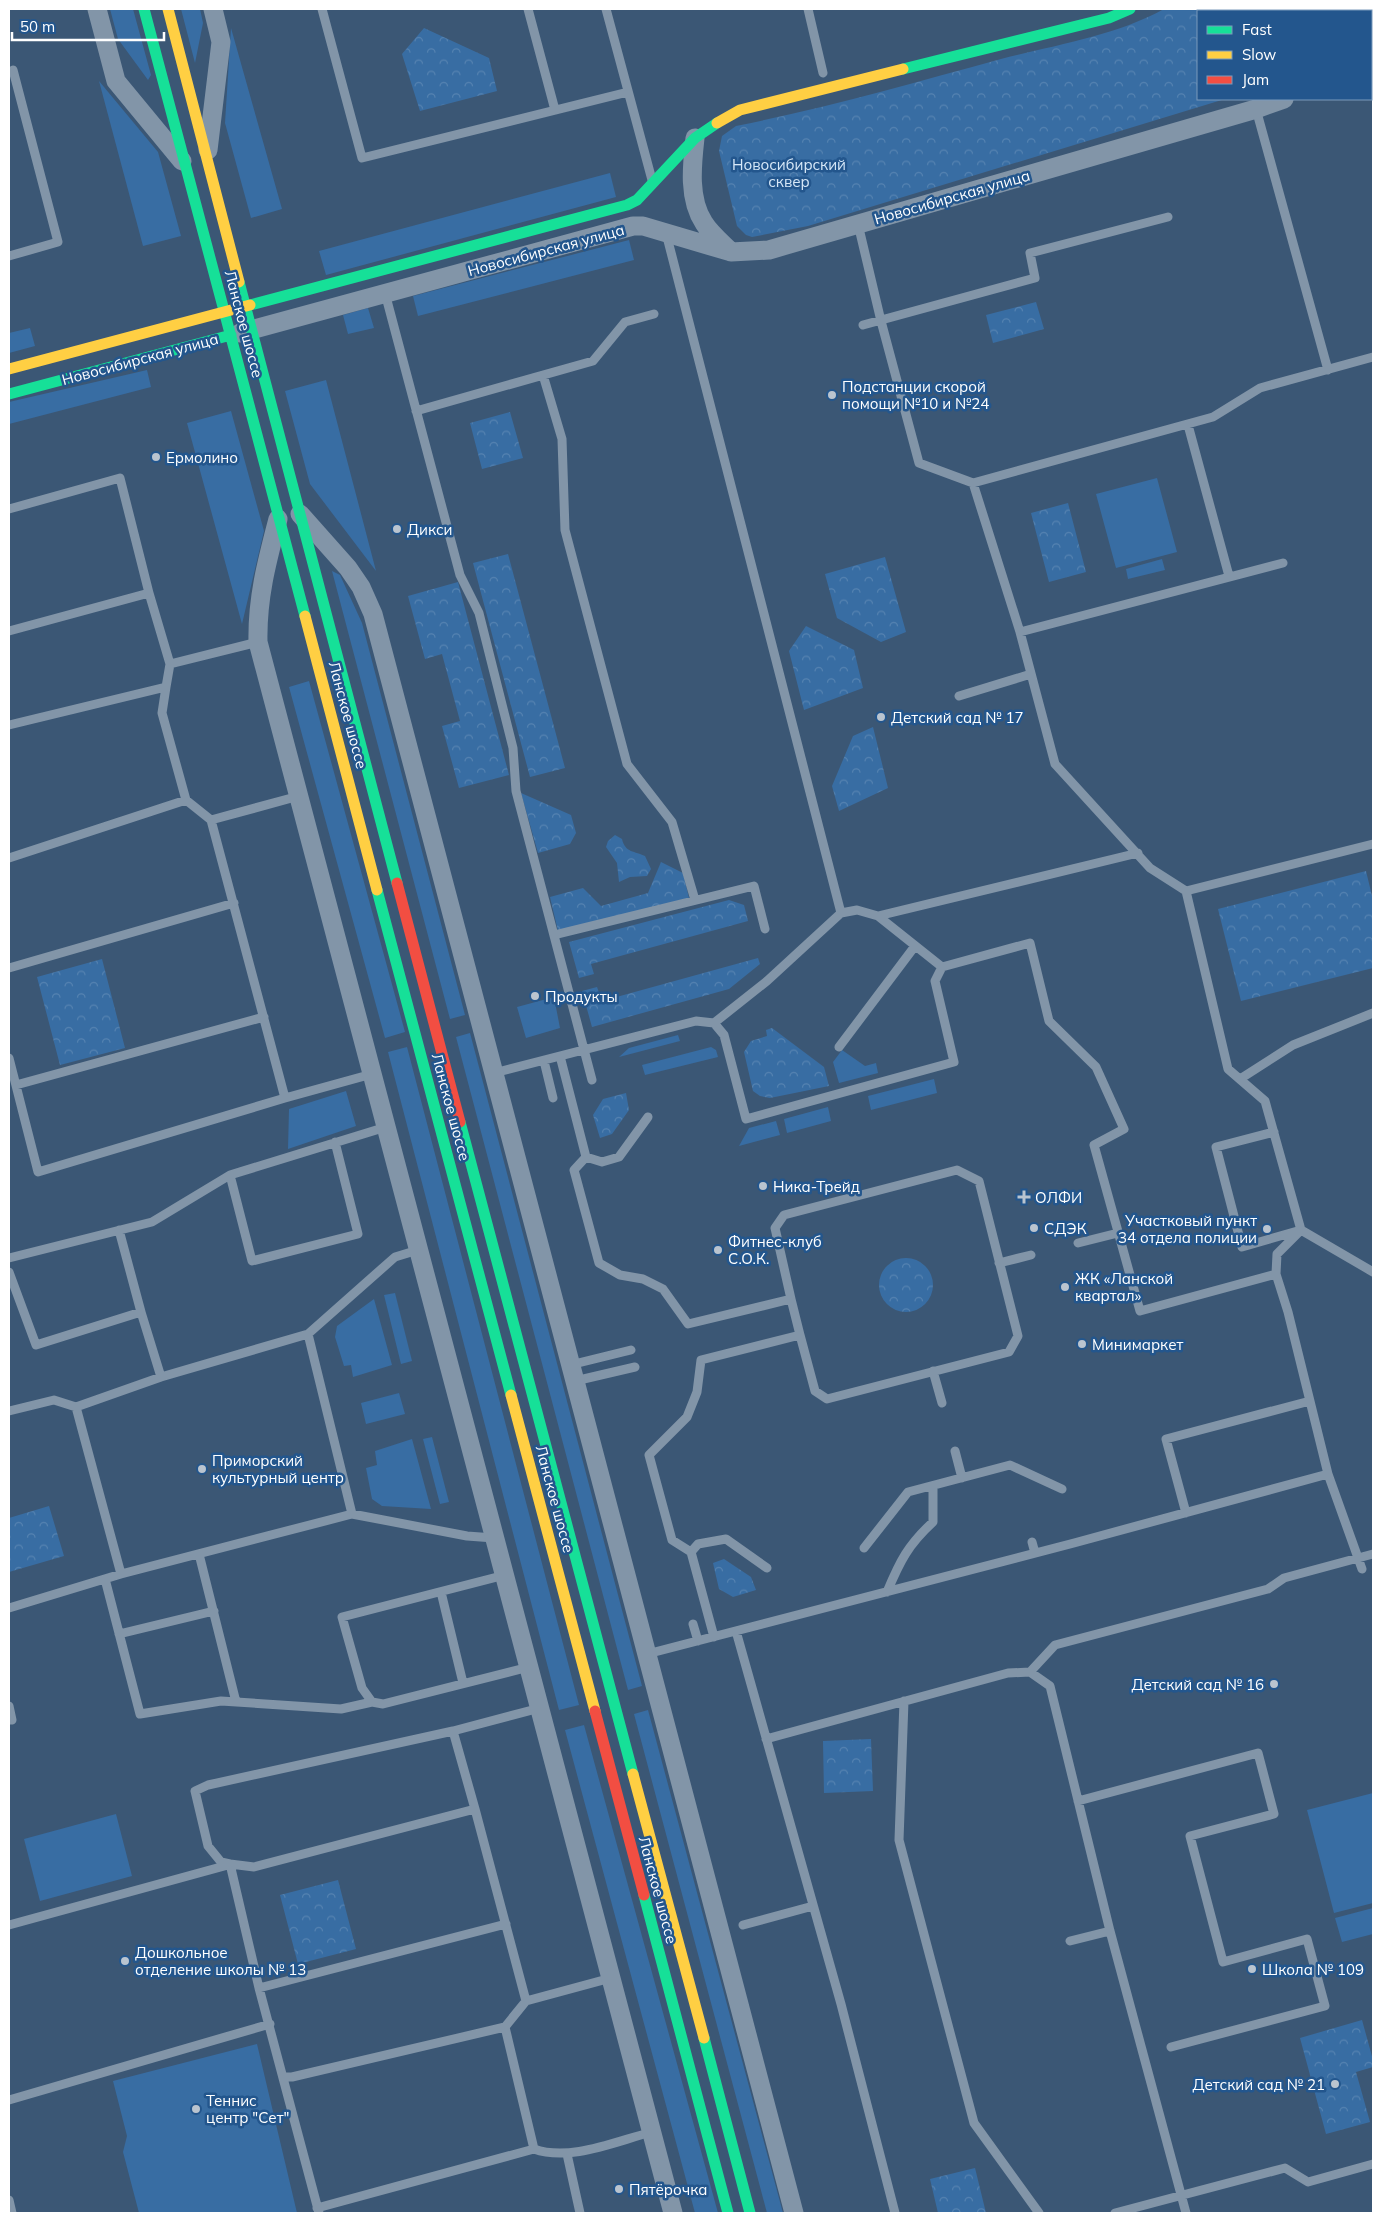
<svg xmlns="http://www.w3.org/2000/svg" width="1382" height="2222" viewBox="0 0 1382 2222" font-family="Mulish,sans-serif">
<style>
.green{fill:#386da3}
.forest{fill:url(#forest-crowns)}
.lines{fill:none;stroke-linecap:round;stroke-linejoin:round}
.lane{stroke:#8295a8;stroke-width:9}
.street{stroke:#8295a8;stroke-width:19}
.fast{stroke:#16e098;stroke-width:11}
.slow{stroke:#ffcf43;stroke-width:11}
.jam{stroke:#f24e42;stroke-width:11}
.poi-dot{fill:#bac4cf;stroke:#23568d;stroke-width:2}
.labels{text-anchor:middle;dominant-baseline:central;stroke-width:5;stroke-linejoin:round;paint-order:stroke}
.park-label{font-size:15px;fill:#d7e8f8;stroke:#23568d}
.street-label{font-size:15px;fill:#fff;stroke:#23568d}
.poi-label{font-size:15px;fill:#fff;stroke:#23568d;text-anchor:start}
</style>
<defs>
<pattern id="forest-crowns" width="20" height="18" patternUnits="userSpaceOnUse" patternTransform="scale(1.25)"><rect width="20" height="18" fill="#386da3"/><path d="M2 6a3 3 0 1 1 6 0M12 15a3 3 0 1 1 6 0" fill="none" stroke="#5683b1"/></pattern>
</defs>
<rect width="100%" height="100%" fill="#3b5775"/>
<path class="green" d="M110,9H133L151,75L148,80L118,39Z
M181,9H200L203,23L195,63Z
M231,28L282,209L251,218L225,123Z
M99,81L158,152L181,236L143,246Z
M610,173L616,197L326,275L319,251Z
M629,240L634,260L418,316L413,296Z
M368,308L374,328L348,334L343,315Z
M30,328L35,346L9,353V333Z
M147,370L151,387L9,424V402Z
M326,380L376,571L310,484L285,391Z
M231,411L264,531L242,624L187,423Z
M1157,478L1177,552L1116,568L1096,494Z
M1162,559L1165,570L1128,579L1126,569Z
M332,571L340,575L362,623L465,1015L450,1019Z
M309,681L405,1032L385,1038L289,687Z
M554,997L560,1028L526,1038L517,1007Z
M470,1033L642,1686L628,1690L456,1037Z
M678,1035L680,1041L619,1057L629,1048Z
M407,1047L579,1705L559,1710L388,1052Z
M711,1047L716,1050L718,1057L645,1075L642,1065Z
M842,1050L865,1066L876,1063L878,1073L839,1083L833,1062Z
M934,1079L937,1093L871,1110L868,1096Z
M346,1091L356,1126L288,1149L289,1109Z
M828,1107L831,1121L787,1133L784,1119Z
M776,1121L780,1135L739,1146L749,1128Z
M395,1293L412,1361L401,1364L384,1295Z
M374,1299L392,1365L353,1377L351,1365L344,1366L335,1337L337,1326Z
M399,1393L405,1414L366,1424L361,1403Z
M432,1437L449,1502L440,1504L423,1439Z
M412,1439L431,1509L382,1506L372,1499L366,1468L377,1465L375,1451Z
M648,1710L783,2213H767L634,1714Z
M584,1725L718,2213H695L565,1730Z
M1373,1793V1903L1334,1913L1307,1810Z
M116,1814L132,1876L40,1901L24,1839Z
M1373,1908V1934L1342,1942L1335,1918Z
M257,2044L297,2213H139L123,2152L127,2136L113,2081Z"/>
<path class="forest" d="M1164,9H1308L1309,11H1198V99H1225L808,226L752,237L746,235L737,226L719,151L722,136L736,126C826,108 913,83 1001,59C1055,45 1115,36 1164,9Z
M424,28L489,58L497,91L420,111L402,54Z
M1036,302L1044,329L993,343L986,315Z
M510,412L523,458L482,469L470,423Z
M1068,503L1086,572L1049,582L1031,513Z
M508,554L565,768L530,777L473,563Z
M885,557L906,632L881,642L837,618L825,574Z
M458,582L509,775L459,788L442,726L460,721L442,654L425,659L408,596Z
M806,626L854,650L863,688L804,710L789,651Z
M873,727L888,788L839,811L832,786L853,736Z
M521,793L571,815L576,833L570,844L538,853Z
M615,835L622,839C625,853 635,851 645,856L651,869L647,876L630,877L619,882L617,863L606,847L608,841Z
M661,862L683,873L689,898L558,931L550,897L583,888L601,906L648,893Z
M1366,871L1373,900V968L1241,1001L1218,909Z
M729,900L744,905L748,921L591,964L594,974L579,978L569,942Z
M758,958L760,964L729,989L592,1027L582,991L597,987L602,1001Z
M102,959L125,1048L60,1065L37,977Z
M772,1028L824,1067L829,1086L770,1098L760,1096L753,1091L744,1052L751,1041L767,1036L766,1030Z
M626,1093L629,1110L612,1134L600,1138L593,1115L603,1099Z
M879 1285a27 27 0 1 1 54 0a27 27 0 1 1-54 0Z
M49,1506L64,1556L9,1572V1518Z
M724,1559L751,1577L756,1590L733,1597L719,1589L713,1563Z
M871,1739L873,1791L824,1793L823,1741Z
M338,1880L356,1949L298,1964L280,1895Z
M1362,2020L1373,2060V2067L1356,2072L1370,2122L1326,2134L1300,2038Z
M975,2168L986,2213H938L930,2179Z"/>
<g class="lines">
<path class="lane" d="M322,9L362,158L628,92
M528,9L555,110
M606,9L652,180
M808,9L823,73
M1256,109L1328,370
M858,224L881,321L919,463L973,483L1213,417L1260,388L1373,357
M666,233L841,913
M9,256L58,242L13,70
M385,293L460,575L479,613L513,748L516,791L592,1080
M863,325L1035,278L1030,253L1168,217
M543,375L562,439L565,530L627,764L672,822L695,900
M416,411L593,361L625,322L654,314
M1188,425L1229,576
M973,483L1020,632L1283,563
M9,509L120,478L149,593L170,664L258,642
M9,631L149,593
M1020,632L1055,764L1150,868L1186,891L1373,844
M166,687L170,664
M959,696L1031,674
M9,725L166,687L162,713L186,800L211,820
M9,858L186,800
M1186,891L1228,1069L1265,1101L1301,1230L1277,1254L1276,1274L1288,1312L1328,1474L1362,1569
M878,916L942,967
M554,935L754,886L765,929
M9,968L234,903
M714,1023L767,981L841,913L857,910L878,916L1138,853
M839,1047L915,946
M560,1056L586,1157L574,1170L599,1263L620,1275L643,1279L663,1289L688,1324L791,1299L775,1228L784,1215L957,1170L979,1181L1018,1336L1009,1352L827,1399L815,1391L800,1335L701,1360L697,1392L687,1417L649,1455L672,1540L691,1552L714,1637
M9,1058L38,1172L285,1098L372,1074
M544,1061L553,1098
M494,1073L696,1021L714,1023L724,1035L746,1119L954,1062L935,981L942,967L1030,943L1049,1021L1096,1067L1124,1129L1094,1145L1140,1311L1276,1274
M1240,1079L1293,1045L1373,1013
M16,1085L264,1017
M285,1098L211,820L299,796
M1274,1132L1216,1147L1242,1247L1301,1230L1373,1272
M586,1157L602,1162L619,1157L648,1117
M230,1175L252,1261L358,1234L335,1142
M1078,1243L1118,1233
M9,1258L152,1222L230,1175L386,1127
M999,1263L1031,1255
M9,1272L36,1345L141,1312L119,1230
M791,1299L800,1335
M141,1312L161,1377
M308,1334L352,1514
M570,1365L631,1350
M933,1371L942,1403
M575,1381L635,1367
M76,1407L121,1574
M9,1411L54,1400L76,1407L161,1377L308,1334L395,1257L418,1250
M955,1451L962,1478
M1186,1513L1166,1439L1310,1401
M1032,1542L1035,1553
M864,1548L908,1492L1010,1465L1062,1489
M691,1552L698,1544L726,1539L767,1568
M199,1554L236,1702
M105,1579L140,1714L221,1701L341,1709L372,1702L383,1704L529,1667
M441,1592L463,1683
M887,1592C900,1561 908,1545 933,1522V1486
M9,1608L121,1574L352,1514L467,1536L494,1538
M693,1624L698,1641
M736,1631L841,2004L895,2213
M119,1634L214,1611
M647,1654L1074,1543L1328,1474
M1030,1672L1055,1645L1268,1589L1284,1578L1373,1554
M904,1701L899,1840L974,2123L1039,2213
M372,1702L362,1688L342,1617L505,1575
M9,1706L12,1720H9
M766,1739L1008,1673L1030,1672L1050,1686L1110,1931L1186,2213
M1078,1801L1258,1753L1274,1814L1190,1836L1223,1962L1307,1939L1325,2006L1171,2047
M475,1809L453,1731L540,1708
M230,1864L221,1862L208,1846L195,1791L208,1785L453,1731
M9,1925L228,1865
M743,1925L813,1906
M1070,1941L1110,1931
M259,1988L506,1924
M526,2001L505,2027L534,2149C570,2162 616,2141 652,2132
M283,2077H292L505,2027
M9,2100L270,2024
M567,2154L580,2213
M9,2200L12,2213
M317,2208L534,2149
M319,2213L259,1988L230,1864L254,1867L475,1809L526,2001L611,1978
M1115,2213L1285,2168L1308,2182L1373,2164"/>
<path class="street" d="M97,9L116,81L182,161
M1329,9L1330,11
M1371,84L1373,88
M695,138C692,165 688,199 704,223C710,233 722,243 731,252
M208,150L221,42L213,9
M240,333L633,226H643L731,252L769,250L1256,109L1284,99
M300,514L348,568L361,587L373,614L794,2213
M278,519C267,561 257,598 258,642L673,2213"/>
<path class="fast" d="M144,9L305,616
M903,69L1109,18L1130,9
M239,282L397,883
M250,305L627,205L637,200L695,138L717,123
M9,394L231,335
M377,890L511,1395
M460,1122L633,1774
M644,1895L728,2213
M704,2038L750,2213"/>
<path class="slow" d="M168,9L239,282
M717,123L740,110L903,69
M9,369L250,305
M305,616L377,890
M511,1395L595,1711
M633,1774L704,2038"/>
<path class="jam" d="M397,883L460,1122
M595,1711L644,1895"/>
</g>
<g class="poi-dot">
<circle cx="832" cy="395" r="5"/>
<circle cx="156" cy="457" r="5"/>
<circle cx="397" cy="529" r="5"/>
<circle cx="881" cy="717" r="5"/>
<circle cx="535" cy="996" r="5"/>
<circle cx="763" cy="1186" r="5"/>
<path d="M1021.5 1189.5h5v5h5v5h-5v5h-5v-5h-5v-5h5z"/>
<circle cx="1034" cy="1228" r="5"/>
<circle cx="1267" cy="1229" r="5"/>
<circle cx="718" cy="1250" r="5"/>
<circle cx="1065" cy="1287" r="5"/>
<circle cx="1082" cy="1344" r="5"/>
<circle cx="202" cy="1469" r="5"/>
<circle cx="1274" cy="1684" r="5"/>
<circle cx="125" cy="1961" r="5"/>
<circle cx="1252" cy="1969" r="5"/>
<circle cx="1335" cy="2084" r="5"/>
<circle cx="196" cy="2109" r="5"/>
<circle cx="619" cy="2189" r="5"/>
</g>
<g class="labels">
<g class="park-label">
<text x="789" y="164">Новосибирский<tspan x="789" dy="17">сквер</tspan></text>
</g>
<g class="street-label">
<text transform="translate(952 197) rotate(-16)">Новосибирская улица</text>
<text transform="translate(546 250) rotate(-15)">Новосибирская улица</text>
<text transform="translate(244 324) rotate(75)">Ланское шоссе</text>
<text transform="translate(140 359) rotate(-15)">Новосибирская улица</text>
<text transform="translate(348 715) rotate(75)">Ланское шоссе</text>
<text transform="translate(451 1107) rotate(75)">Ланское шоссе</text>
<text transform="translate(555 1499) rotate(75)">Ланское шоссе</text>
<text transform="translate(658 1890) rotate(75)">Ланское шоссе</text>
</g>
<g class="poi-label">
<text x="842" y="386">Подстанции скорой<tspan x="842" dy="17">помощи №10 и №24</tspan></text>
<text x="166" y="457">Ермолино</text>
<text x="407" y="529">Дикси</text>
<text x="891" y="717">Детский сад № 17</text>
<text x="545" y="996">Продукты</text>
<text x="773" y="1186">Ника-Трейд</text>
<text x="1035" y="1197">ОЛФИ</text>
<text x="1257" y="1220" text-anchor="end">Участковый пункт<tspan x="1257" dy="17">34 отдела полиции</tspan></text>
<text x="1044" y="1228">СДЭК</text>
<text x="728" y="1241">Фитнес-клуб<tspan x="728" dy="17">С.О.К.</tspan></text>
<text x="1075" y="1278">ЖК «Ланской<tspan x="1075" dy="17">квартал»</tspan></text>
<text x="1092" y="1344">Минимаркет</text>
<text x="212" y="1460">Приморский<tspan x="212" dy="17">культурный центр</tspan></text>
<text x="1264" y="1684" text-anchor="end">Детский сад № 16</text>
<text x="135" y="1952">Дошкольное<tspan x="135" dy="17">отделение школы № 13</tspan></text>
<text x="1262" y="1969">Школа № 109</text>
<text x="1325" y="2084" text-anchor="end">Детский сад № 21</text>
<text x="206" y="2100">Теннис<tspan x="206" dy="17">центр "Сет"</tspan></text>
<text x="629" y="2189">Пятёрочка</text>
</g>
</g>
<rect width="1382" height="2222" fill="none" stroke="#ffffff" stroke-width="20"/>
<rect x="1197" y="10" width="175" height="90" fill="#23568d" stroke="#7b9abb"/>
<rect x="1207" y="26" width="25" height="8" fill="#16e098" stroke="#7b9abb"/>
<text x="1242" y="35" font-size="15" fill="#ffffff">Fast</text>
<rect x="1207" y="51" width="25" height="8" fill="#ffcf43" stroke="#7b9abb"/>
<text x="1242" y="60" font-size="15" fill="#ffffff">Slow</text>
<rect x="1207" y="76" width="25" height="8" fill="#f24e42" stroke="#7b9abb"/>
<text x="1242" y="85" font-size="15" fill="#ffffff">Jam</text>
<path d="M12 32v8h152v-8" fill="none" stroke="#ffffff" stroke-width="2.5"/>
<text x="20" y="32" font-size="15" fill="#ffffff" stroke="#23568d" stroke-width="4" paint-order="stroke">50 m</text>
</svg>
